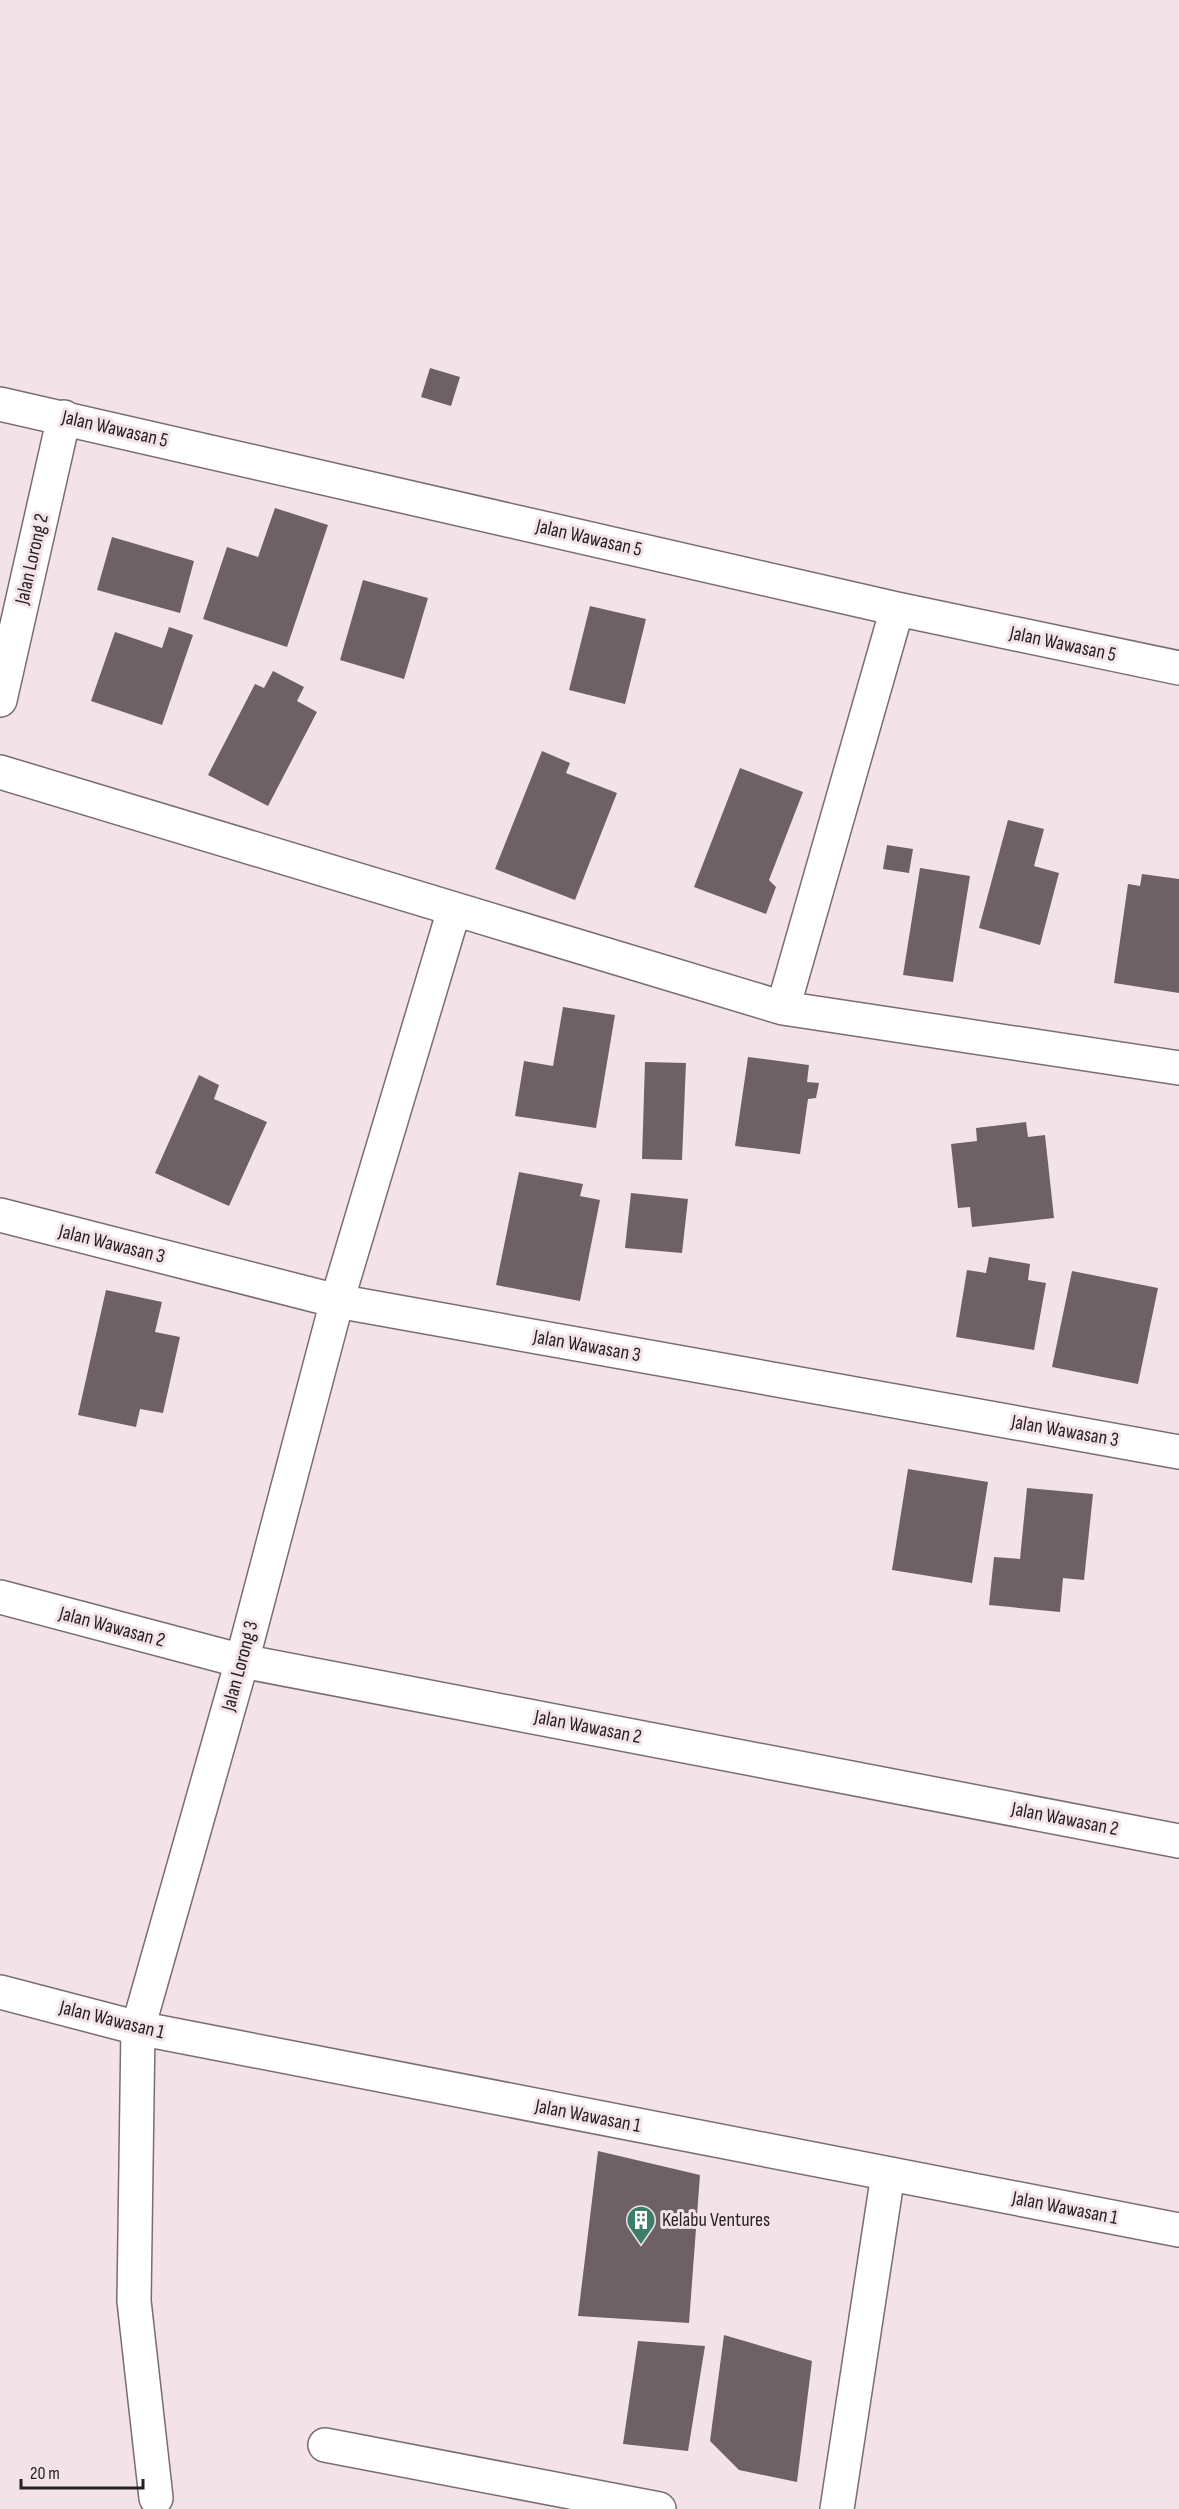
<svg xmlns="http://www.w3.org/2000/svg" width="1179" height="2509" viewBox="0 0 1179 2509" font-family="'Sofia Sans Condensed',sans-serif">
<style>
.building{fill:#6e6165}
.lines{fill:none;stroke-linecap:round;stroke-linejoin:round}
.minor-casing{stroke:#7a6d72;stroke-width:36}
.minor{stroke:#fff;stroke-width:33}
.labels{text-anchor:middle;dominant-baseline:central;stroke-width:6;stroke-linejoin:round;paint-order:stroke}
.street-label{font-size:20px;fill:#272224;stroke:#f3e3e9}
.poi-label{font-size:20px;fill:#272224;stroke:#f3e3e9;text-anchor:start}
</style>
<rect width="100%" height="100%" fill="#f3e3e9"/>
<path class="building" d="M430,368L460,377L451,406L421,397Z
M275,508L328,525L287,647L203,619L227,547L258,557Z
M112,537L194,561L180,613L97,590Z
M363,580L428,598L404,679L340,660Z
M590,606L646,619L625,704L569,690Z
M169,627L193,635L162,725L91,701L115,632L162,648Z
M273,671L304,687L297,701L317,712L268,806L208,775L255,684L264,688Z
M542,751L570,763L566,773L617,793L575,900L495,869Z
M740,768L803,792L769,880L776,887L766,914L694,887Z
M1008,820L1044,829L1034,866L1059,873L1040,945L979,928Z
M887,845L913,849L909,873L883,869Z
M920,868L970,876L953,982L903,975Z
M1142,874L1179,879V993L1114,983L1128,884L1140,886Z
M563,1007L615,1015L596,1128L515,1116L524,1061L553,1066Z
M748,1057L809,1065L807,1082L819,1083L816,1098L808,1099L800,1154L735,1146Z
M645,1062L686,1063L682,1160L642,1159Z
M199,1075L219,1085L214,1099L267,1122L229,1206L155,1173Z
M1026,1122L1028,1137L1045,1135L1054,1218L972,1227L970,1207L958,1208L951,1144L977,1141L976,1128Z
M519,1172L583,1184L580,1196L600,1200L580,1301L496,1285Z
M631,1193L688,1199L682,1253L625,1248Z
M989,1257L1030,1264L1028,1280L1046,1283L1034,1350L956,1337L967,1270L986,1273Z
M1072,1271L1158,1288L1138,1384L1052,1367Z
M106,1290L162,1302L155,1332L180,1337L163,1413L140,1409L136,1427L78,1415Z
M908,1469L988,1482L972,1583L892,1570Z
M1027,1488L1093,1494L1084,1580L1063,1578L1060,1612L989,1605L994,1557L1020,1559Z
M598,2151L700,2175L689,2323L578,2316Z
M724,2335L812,2361L797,2482L739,2470L710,2441Z
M638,2341L705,2346L688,2451L623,2444Z"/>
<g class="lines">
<g class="minor-casing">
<path id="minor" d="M0,404L897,609L1179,668
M0,700L64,417
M0,772L783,1008L1179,1068
M783,1008L897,609
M0,1215L337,1301L1179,1452
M0,1597L242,1661L1179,1841
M0,1992L138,2028L1179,2230
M325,2445L659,2509
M156,2498L134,2301L138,2028L242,1661L337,1301L454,910
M837,2509L888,2174"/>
</g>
<use href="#minor" class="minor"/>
</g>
<defs>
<g id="building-pin" transform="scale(1.5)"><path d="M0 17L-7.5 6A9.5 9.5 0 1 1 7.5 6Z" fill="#3d7d6b" stroke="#f3e3e9"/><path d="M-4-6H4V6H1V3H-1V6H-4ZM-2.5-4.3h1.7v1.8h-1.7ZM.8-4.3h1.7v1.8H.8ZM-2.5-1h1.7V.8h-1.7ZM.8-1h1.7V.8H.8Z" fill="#fff"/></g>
</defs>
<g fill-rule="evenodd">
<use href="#building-pin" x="641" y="2220"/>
</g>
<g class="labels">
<g class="street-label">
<text transform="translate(115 429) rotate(13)">Jalan Wawasan 5</text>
<text transform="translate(589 538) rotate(13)">Jalan Wawasan 5</text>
<text transform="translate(32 559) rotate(-77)">Jalan Lorong 2</text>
<text transform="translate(1063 644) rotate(12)">Jalan Wawasan 5</text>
<text transform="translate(112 1244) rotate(14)">Jalan Wawasan 3</text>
<text transform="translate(587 1346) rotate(10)">Jalan Wawasan 3</text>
<text transform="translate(1065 1431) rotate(10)">Jalan Wawasan 3</text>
<text transform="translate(112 1627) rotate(15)">Jalan Wawasan 2</text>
<text transform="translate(240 1666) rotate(-75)">Jalan Lorong 3</text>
<text transform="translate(588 1727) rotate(11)">Jalan Wawasan 2</text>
<text transform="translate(1065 1819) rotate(11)">Jalan Wawasan 2</text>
<text transform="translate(112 2020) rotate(14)">Jalan Wawasan 1</text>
<text transform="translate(588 2116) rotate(11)">Jalan Wawasan 1</text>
<text transform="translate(1065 2208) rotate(11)">Jalan Wawasan 1</text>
</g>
<g class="poi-label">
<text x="662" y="2220">Kelabu Ventures</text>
</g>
</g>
<path d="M21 2479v9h122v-9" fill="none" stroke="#272224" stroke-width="3"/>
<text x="30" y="2479" font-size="18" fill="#272224" stroke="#f3e3e9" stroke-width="4.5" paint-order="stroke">20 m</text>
</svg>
